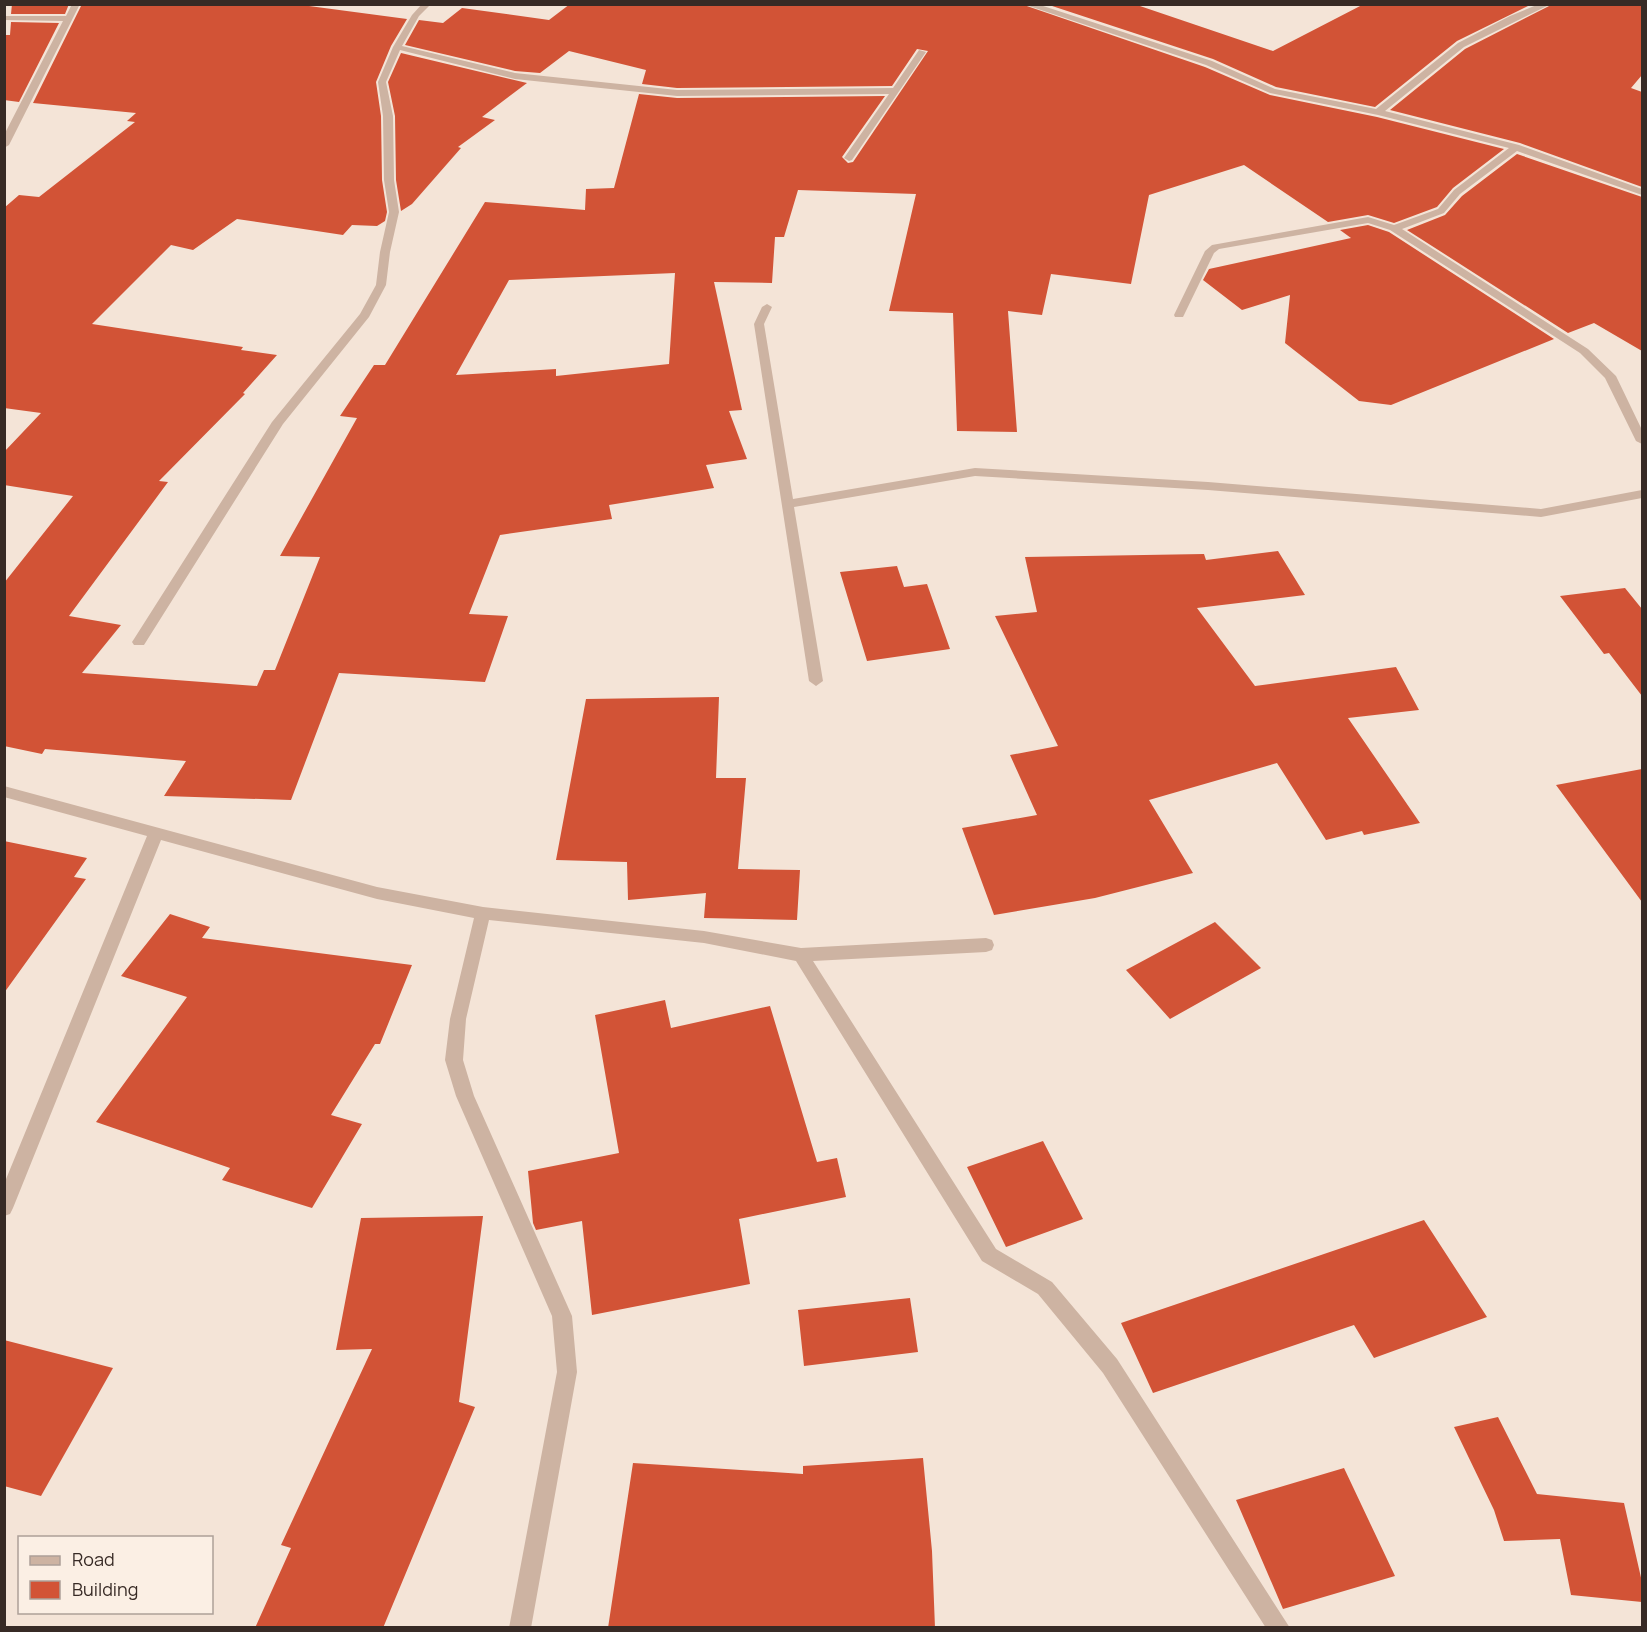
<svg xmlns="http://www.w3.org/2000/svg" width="1647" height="1632" viewBox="0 0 1647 1632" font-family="Manrope,sans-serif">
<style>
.building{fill:#d25336;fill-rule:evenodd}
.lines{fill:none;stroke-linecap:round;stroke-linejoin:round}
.minor{fill:#cdb3a2;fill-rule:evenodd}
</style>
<rect width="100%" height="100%" fill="#f4e4d7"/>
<path class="building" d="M12,4H69L65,14H11Z
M82,4H294L407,19L391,46L376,82L381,116L382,180L387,212L385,221L377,226L352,225L343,235L237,219L193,250L171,245L92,324L243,347L241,350L277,355L243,393L245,394L159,481L168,482L69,616L121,625L82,673L257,686L264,670H275L320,557L280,556L357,418L340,416L374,365H385L485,202L585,210L586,189L614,188L639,94L677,98L885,96L842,157L848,163L853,162L928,51L917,49L892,86L677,88L642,84L646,70L569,51L540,73L515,71L405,45L419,20L443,23L462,8L549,20L570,4H1021L1205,67L1270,95L1377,117L1504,149L1453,188L1437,207L1394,223L1368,215L1328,222L1244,165L1149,195L1131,284L1051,274L1042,315L1008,311L1017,432L957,431L953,313L889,311L916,194L798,190L784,237H775L772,283L714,282L742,410L729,411L747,459L706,465L714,488L609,505L612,519L500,535L469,614L508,616L485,682L339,673L291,800L164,796L186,761L45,749L42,754L4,746V583L73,496L4,485V452L41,413L4,408V208L19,195L39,197L135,122L127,121L136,113L33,103ZM675,273L669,364L556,376V369L456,375L509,280Z
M1046,4H1134L1273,51L1364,4H1532L1457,41L1375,107L1276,87L1213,59Z
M1553,4H1642V75L1631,88L1642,92V187L1520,143L1390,110L1465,49Z
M11,22L59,23L19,102L4,100V35H10Z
M401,53L527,83L482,117L495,120L458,147L461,148L412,204L401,211L396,180L395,116L388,82Z
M1517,154L1642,197V351L1594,323L1568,333L1407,230L1445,215L1462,196Z
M1368,225L1389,232L1554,339L1391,405L1359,401L1285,343L1290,295L1242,310L1203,280L1209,269L1351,238L1340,230Z
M1278,551L1305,595L1197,608L1255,686L1396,667L1419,710L1348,718L1420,823L1364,835L1362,831L1326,840L1277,763L1149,800L1193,873L1095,898L994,915L962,828L1037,815L1010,755L1058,746L995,616L1037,612L1025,557L1204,554L1206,560Z
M897,566L904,587L927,584L950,649L867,661L840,572Z
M1625,588L1642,609V696L1609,653L1604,654L1560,596Z
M719,697L716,778H746L738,869L800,870L797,920L704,918L706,893L628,900L627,862L556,860L586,699Z
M1642,769V902L1556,785Z
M4,841L87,858L74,877L86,879L4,993Z
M170,914L210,927L202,938L412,965L380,1044H375L331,1115L362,1124L312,1208L222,1180L230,1168L96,1122L187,997L121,976Z
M1215,922L1261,968L1170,1019L1126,970Z
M665,1000L671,1028L770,1006L817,1162L837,1158L846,1197L739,1219L750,1284L592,1315L582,1221L536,1230L533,1223L528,1171L619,1153L595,1015Z
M1043,1141L1083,1219L1006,1247L967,1167Z
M483,1216L459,1402L475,1407L383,1628H255L291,1548L281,1545L372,1349L336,1350L361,1218Z
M1424,1220L1487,1317L1374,1358L1354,1325L1153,1393L1121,1323Z
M910,1298L918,1352L804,1366L798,1310Z
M4,1340L113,1368L41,1496L4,1486Z
M1498,1417L1537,1494L1624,1503L1642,1582V1602L1571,1595L1560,1539L1504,1541L1494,1510L1454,1427Z
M923,1458L932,1551L935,1628H608L633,1463L803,1474V1466Z
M1344,1468L1395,1576L1283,1609L1236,1500Z"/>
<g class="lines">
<path class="minor" d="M72,4H80L9,145L4,148V135L63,21L4,20V16H66Z
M422,4H431L419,16L402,46L515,73L677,90L893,88L919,50L926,52L852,160L849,161L844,158L889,94L677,96L515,79L400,50L386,82L393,116L394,180L399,212L390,252L386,285L369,317L283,424L144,645H134L132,642L134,639L272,422L360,314L376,285L380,252L389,212L384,180L383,116L378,82L393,47L412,15Z
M1023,4H1037L1212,61L1275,89L1376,109L1458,43L1510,16L1539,4H1551L1464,47L1385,111L1519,145L1642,189V195L1517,151L1460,194L1444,213L1402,229L1588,349L1616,376L1642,430V444L1636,441L1605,378L1580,353L1390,230L1368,223L1219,249L1214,253L1184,315L1183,317H1175L1174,315L1205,251L1212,245L1368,217L1394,225L1438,209L1454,190L1509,148L1378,115L1270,93L1206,65Z
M767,304L772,307L764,324L793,499L975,468L1208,482L1541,509L1642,490V498L1541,517L1208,490L975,476L794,507L823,681L816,686L809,681L754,324L762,307Z
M4,786L377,887L483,907L704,931L801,948L986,938L992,940L994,945L992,950L986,952L813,961L996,1249L1052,1282L1117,1359L1290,1628H1266L1103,1373L1038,1294L982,1261L796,961L704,943L489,920L466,1019L463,1060L474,1096L572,1316L577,1372L531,1628H509L557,1372L552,1316L456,1096L445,1060L450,1019L474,918L377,899L161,840L13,1208L10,1214L4,1216V1184L147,836L4,797Z"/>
</g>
<rect width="1647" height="1632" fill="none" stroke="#372a25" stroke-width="12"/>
<rect x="18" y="1536" width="195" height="78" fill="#fbefe4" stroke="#ada098" stroke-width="1.5"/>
<rect x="30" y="1556" width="30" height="9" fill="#cdb3a2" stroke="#ada098" stroke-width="1.5"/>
<text x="72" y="1566" font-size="18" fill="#372a25">Road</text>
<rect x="30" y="1581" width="30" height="18" fill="#d25336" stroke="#ada098" stroke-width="1.5"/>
<text x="72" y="1596" font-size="18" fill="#372a25">Building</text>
</svg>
